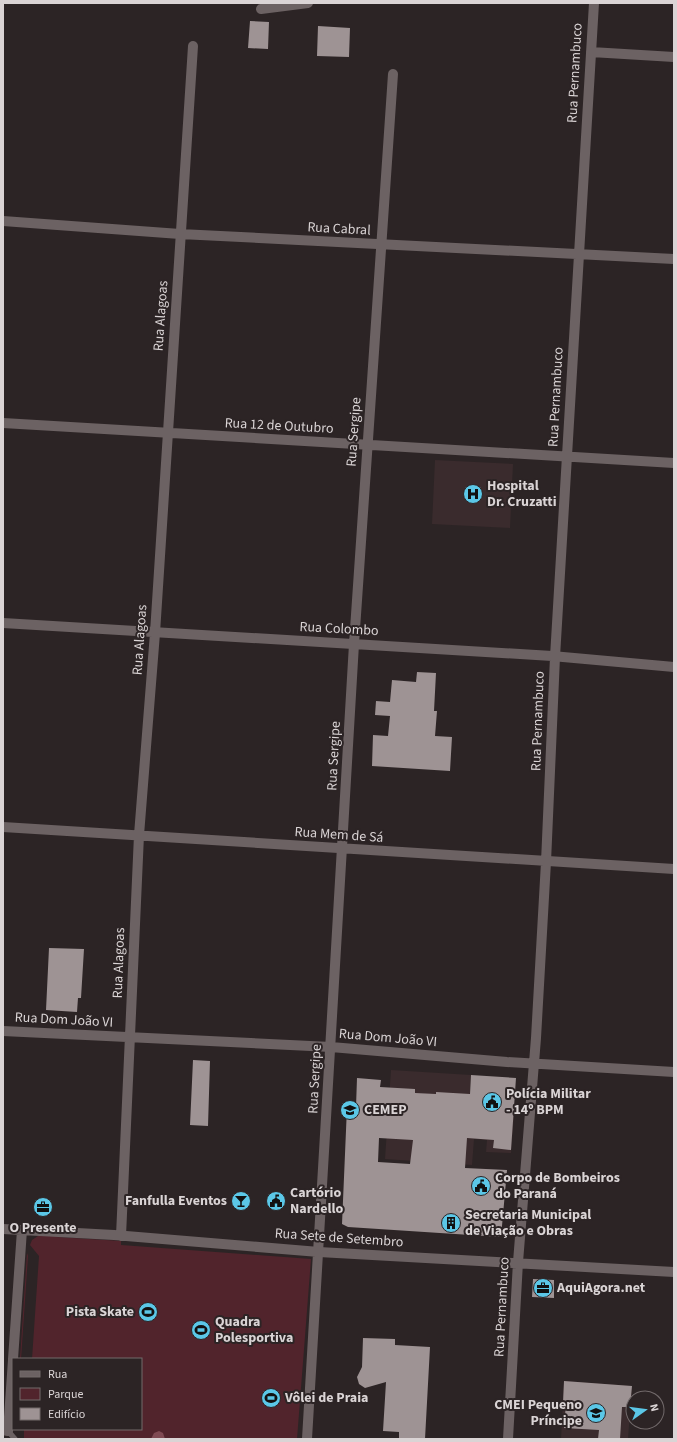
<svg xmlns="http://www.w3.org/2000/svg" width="677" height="1442" viewBox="0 0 677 1442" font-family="'Source Sans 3',sans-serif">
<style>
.built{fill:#3a2b2d}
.green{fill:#51242c}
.water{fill:#7f4a53}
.building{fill:#9e9394;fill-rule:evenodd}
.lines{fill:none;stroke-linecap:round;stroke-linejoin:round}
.lane{stroke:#6c6263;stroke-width:5.5}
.street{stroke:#6c6263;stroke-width:10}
.labels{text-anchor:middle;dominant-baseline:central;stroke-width:4;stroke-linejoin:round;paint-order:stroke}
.street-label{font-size:14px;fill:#dad4d5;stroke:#2c2425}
.poi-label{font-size:14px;font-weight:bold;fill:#dad4d5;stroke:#2c2425;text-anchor:start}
</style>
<rect width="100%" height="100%" fill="#2c2425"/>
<path class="built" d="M435,460L513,464L510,528L432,524Z
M391,1070L471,1075L469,1111L514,1114L511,1153L486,1152L487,1140L474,1139L472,1165L385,1159Z
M564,1381L632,1386L628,1439H561Z"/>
<path class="green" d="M41,1234H54L57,1237L121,1241V1245L311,1259L297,1439H24V1429H141V1359H32L39,1256L30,1245L32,1240Z
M27,1253L28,1256L21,1359H20Z"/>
<path class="water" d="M159,1431L163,1433L165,1439H151L154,1433Z"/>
<path class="building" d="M250,21L269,22L268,49L248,48Z
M318,26L350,28L349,57L317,56Z
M417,672L436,673L434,711H437L435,736L452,737L450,771L372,766L373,735L388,736L390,716L375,715L376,701L390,702L392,680L416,682Z
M49,948L84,949L81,998H78L77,1012L46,1010Z
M193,1060L210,1061L208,1126L190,1125Z
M471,1075L516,1078L511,1150L493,1148L494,1140L467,1138L465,1168L507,1170L501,1237L348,1227L342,1224L347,1107H356L357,1078L381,1080L380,1087L415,1089V1093L436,1094V1092L470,1094ZM379,1138L413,1140L410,1164L378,1162Z
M533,1279L554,1280V1298L532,1297Z
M363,1338L395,1339V1345L430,1347L425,1439H399V1432L383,1431L386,1382L365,1388L359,1384L357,1377L362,1367Z
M564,1381L632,1386L630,1407H622L620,1439H598L599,1430L564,1428L566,1403H563Z"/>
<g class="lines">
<path class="lane" d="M8,1431L15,1439"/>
<path class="street" d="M261,9L308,3
M591,52L674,57
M3,221L180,234L674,259
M3,423L674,463
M3,623L552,656L674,667
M3,827L674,869
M3,1031L331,1047L507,1062L674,1072
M3,1229L114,1235L319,1252L674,1272
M121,1236L139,835L155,633L193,46
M13,1359L22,1230
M3,1430L8,1431L13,1360
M307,1439L354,644L393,74
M508,1439L518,1262L536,1038L546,862L555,657L594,3"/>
</g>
<defs>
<g id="hospital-disc" transform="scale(1)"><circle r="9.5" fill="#5bc7e7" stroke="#2c2425"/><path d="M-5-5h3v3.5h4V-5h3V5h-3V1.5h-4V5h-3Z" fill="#111"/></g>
<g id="civic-disc" transform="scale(1)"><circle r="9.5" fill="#5bc7e7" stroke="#2c2425"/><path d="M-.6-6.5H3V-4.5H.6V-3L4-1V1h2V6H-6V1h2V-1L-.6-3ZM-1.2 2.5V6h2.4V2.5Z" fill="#111"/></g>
<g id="university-disc" transform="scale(1)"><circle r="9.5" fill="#5bc7e7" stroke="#2c2425"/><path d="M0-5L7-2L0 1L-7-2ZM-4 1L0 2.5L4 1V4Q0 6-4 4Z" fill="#111"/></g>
<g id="bar-disc" transform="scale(1)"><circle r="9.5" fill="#5bc7e7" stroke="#2c2425"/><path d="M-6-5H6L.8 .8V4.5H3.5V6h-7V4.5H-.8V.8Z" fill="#111"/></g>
<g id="office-disc" transform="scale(1)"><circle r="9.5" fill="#5bc7e7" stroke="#2c2425"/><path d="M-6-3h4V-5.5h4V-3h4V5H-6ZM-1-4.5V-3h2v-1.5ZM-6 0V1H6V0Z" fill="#111"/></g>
<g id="building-disc" transform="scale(1)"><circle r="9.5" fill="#5bc7e7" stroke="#2c2425"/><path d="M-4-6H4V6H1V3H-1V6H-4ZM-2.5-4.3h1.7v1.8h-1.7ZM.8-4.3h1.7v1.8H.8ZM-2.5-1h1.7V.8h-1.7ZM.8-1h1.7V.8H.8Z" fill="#111"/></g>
<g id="stadium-disc" transform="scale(1)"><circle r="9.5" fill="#5bc7e7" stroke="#2c2425"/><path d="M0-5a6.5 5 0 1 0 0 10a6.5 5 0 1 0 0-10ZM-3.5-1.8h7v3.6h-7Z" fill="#111"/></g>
<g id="school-disc" transform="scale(1)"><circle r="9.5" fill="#5bc7e7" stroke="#2c2425"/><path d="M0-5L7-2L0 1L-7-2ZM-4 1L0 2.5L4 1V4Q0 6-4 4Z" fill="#111"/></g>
</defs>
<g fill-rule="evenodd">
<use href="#hospital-disc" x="473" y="494"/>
<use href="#civic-disc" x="492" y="1102"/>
<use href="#university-disc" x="350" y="1110"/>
<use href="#civic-disc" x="481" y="1186"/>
<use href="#bar-disc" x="241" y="1201"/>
<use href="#civic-disc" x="276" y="1201"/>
<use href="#office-disc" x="43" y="1207"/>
<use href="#building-disc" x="451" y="1223"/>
<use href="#office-disc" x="543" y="1288"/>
<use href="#stadium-disc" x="148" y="1312"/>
<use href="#stadium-disc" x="201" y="1330"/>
<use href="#stadium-disc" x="271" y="1398"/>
<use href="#school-disc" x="596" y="1413"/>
</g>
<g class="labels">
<g class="street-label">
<text transform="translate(575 73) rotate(-87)">Rua Pernambuco</text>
<text transform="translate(339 229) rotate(3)">Rua Cabral</text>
<text transform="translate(161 316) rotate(-86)">Rua Alagoas</text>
<text transform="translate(556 397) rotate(-87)">Rua Pernambuco</text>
<text transform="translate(279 426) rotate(3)">Rua 12 de Outubro</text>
<text transform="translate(354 432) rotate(-86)">Rua Sergipe</text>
<text transform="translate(339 629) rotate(3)">Rua Colombo</text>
<text transform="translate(140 640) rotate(-86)">Rua Alagoas</text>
<text transform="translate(538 721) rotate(-88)">Rua Pernambuco</text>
<text transform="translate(334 756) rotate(-87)">Rua Sergipe</text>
<text transform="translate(339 835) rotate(4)">Rua Mem de Sá</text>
<text transform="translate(119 963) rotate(-88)">Rua Alagoas</text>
<text transform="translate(64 1020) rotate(3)">Rua Dom João VI</text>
<text transform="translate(388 1038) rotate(5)">Rua Dom João VI</text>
<text transform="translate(315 1079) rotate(-87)">Rua Sergipe</text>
<text transform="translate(339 1238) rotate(4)">Rua Sete de Setembro</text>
<text transform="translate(502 1307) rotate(-87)">Rua Pernambuco</text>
</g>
<g class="poi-label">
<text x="487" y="486">Hospital<tspan x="487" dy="16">Dr. Cruzatti</tspan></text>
<text x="506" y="1094">Polícia Militar<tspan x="506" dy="16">- 14º BPM</tspan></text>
<text x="364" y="1110">CEMEP</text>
<text x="495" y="1178">Corpo de Bombeiros<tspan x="495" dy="16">do Paraná</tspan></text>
<text x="290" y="1193">Cartório<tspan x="290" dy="16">Nardello</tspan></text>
<text x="227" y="1201" text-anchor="end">Fanfulla Eventos</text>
<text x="465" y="1215">Secretaria Municipal<tspan x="465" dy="16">de Viação e Obras</tspan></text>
<text x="43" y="1228" text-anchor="middle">O Presente</text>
<text x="557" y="1288">AquiAgora.net</text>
<text x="134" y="1312" text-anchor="end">Pista Skate</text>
<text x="215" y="1322">Quadra<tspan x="215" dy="16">Polesportiva</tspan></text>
<text x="285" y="1398">Vôlei de Praia</text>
<text x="582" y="1405" text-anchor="end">CMEI Pequeno<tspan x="582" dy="16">Príncipe</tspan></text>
</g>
</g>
<rect width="677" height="1442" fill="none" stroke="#dad4d5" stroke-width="8"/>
<rect x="12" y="1358" width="130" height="72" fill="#2c2425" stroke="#726a6b"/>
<rect x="20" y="1371" width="20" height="6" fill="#6c6263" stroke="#726a6b"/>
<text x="48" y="1378" font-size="12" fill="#dad4d5">Rua</text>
<rect x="20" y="1388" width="20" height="12" fill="#51242c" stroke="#726a6b"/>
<text x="48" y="1398" font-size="12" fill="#dad4d5">Parque</text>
<rect x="20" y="1408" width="20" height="12" fill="#9e9394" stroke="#726a6b"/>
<text x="48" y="1418" font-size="12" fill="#dad4d5">Edifício</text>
<g transform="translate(645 1410) rotate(76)"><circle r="19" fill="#2c2425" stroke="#726a6b"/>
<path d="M0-3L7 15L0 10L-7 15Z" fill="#5bc7e7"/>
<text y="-6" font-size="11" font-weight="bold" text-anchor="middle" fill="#dad4d5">N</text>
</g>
</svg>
